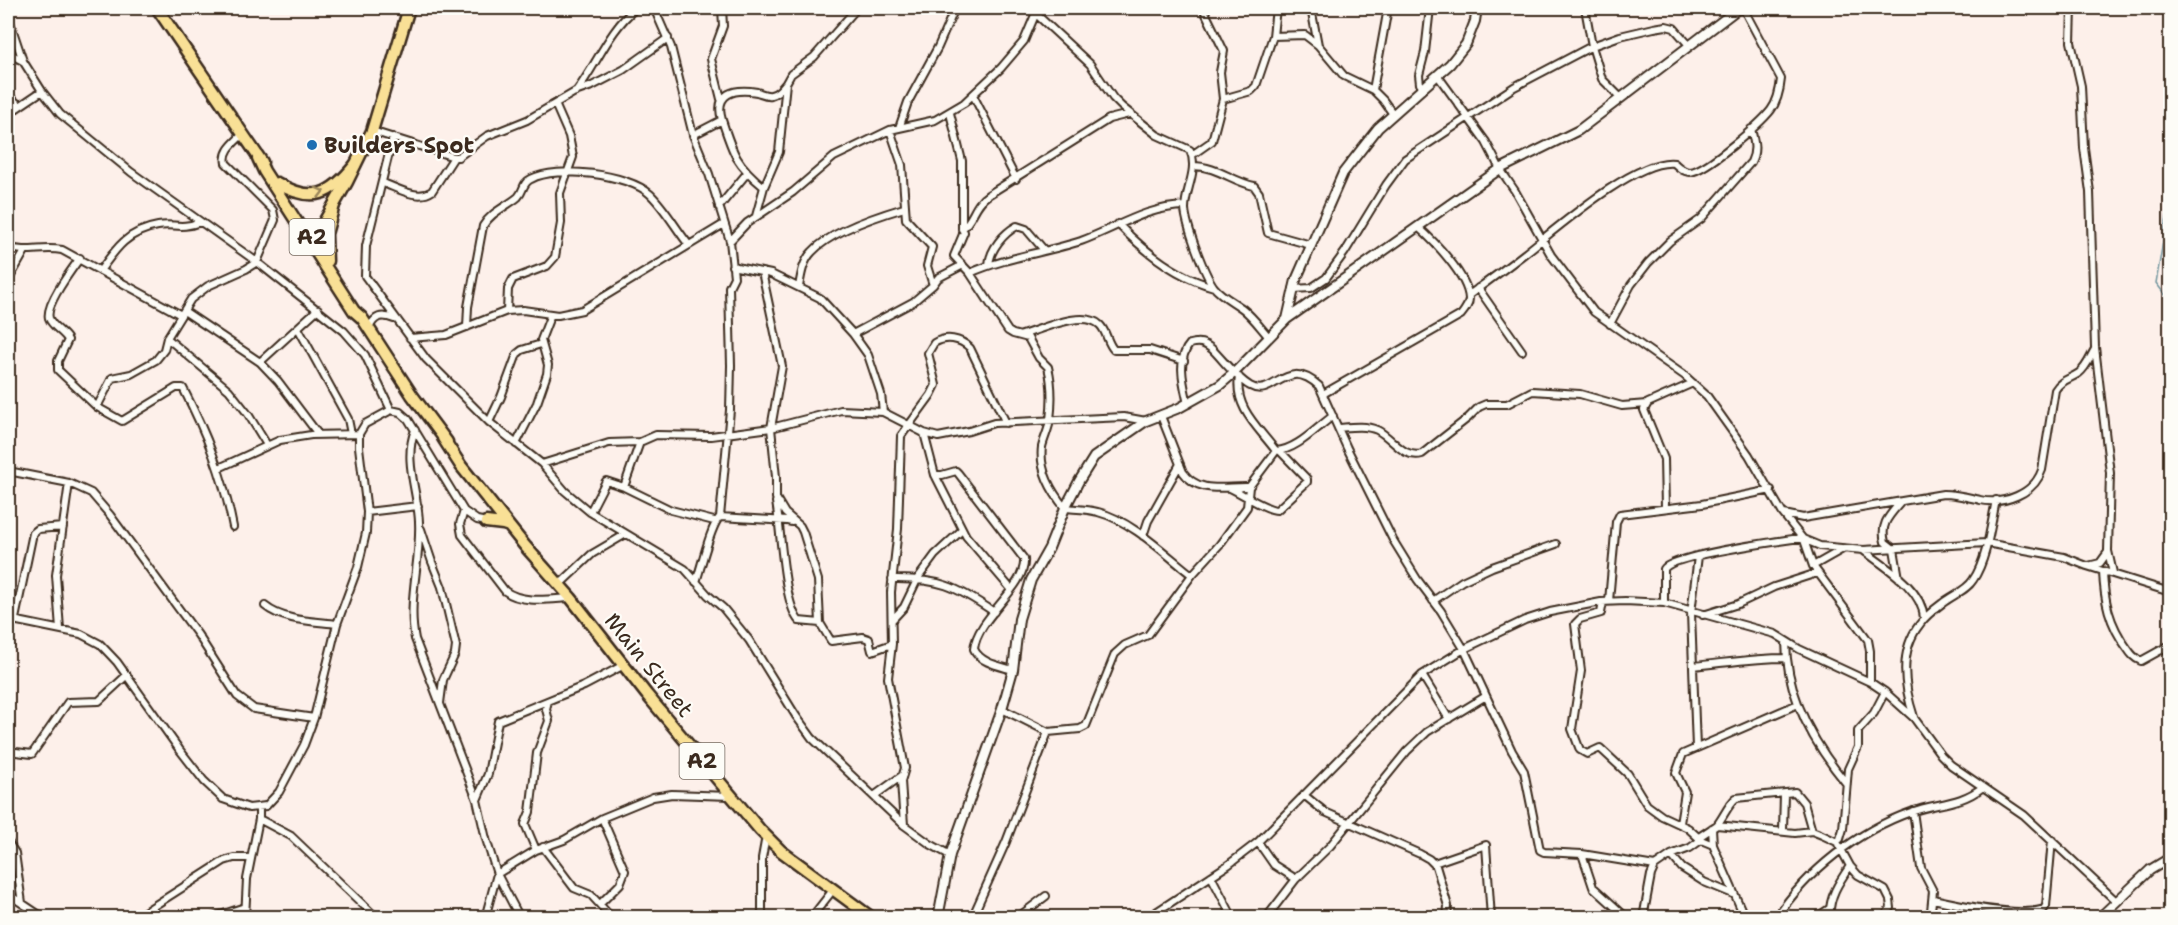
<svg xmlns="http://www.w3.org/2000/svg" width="2178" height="925" viewBox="0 0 2178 925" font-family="'Shantell Sans',sans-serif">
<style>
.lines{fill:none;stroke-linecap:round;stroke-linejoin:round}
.stream{stroke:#6d929b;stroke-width:1.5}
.minor-casing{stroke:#3b2a1e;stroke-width:10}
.tertiary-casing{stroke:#3b2a1e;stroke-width:12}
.primary-casing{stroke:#3b2a1e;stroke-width:15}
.trunk-casing{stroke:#3b2a1e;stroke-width:15}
.minor{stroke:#fdfcf7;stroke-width:6}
.tertiary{stroke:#fdfcf7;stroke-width:8}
.primary{stroke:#f9e096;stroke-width:10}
.trunk{stroke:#f9e096;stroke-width:10}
.oneway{stroke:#9a855a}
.poi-dot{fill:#1f6fb2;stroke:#fdfcf7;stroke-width:2}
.labels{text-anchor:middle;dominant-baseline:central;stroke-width:4.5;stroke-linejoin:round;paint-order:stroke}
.shield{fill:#fdfcf7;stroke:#75695f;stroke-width:1.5}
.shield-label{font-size:21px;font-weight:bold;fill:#3b2a1e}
.poi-label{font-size:22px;font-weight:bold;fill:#3b2a1e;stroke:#fdfcf7;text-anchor:start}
.street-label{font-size:22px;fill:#3b2a1e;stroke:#fdfcf7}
</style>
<rect width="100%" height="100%" fill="#fdf0ea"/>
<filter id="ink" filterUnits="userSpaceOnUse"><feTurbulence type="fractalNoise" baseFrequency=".0167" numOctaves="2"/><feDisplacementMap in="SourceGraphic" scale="12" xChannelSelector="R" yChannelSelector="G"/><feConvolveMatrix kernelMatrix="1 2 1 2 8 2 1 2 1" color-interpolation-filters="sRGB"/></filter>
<g filter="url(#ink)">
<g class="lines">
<path class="stream" d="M2170,200L2156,283L2170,301"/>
<g class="minor-casing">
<path id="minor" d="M654,8L671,47L693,135L709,174L730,241L734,277L729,287L731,365L730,410L720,517C711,524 701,568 696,582
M1203,8L1224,51L1220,72L1223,99
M1311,8L1318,45
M1388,8L1373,90L1383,100L1393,114
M1585,8L1592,46L1602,79L1621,98
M2072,8L2071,42L2081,86L2084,148L2090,192L2095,347L2110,473L2108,551L2113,573
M1036,14L1090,64L1113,98L1122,107L1157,135L1190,150C1199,170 1185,189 1185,209C1186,225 1204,274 1214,287C1221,296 1234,302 1243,309C1253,317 1260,327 1268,336
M8,16L23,61L42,91L60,114L131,172L257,262L344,331L365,355L391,410
M1273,36L1305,35L1318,45L1344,76L1373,90
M8,53L23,61
M1438,76L1486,142L1500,169L1515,191L1551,255L1594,312L1685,376L1707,396L1749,455L1783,514L1803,539L1820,546L1863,550L1986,543L2064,557L2087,566L2170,592
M1424,88L1420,84L1419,75L1425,52L1430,8
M576,92C597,64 609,30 636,8
M8,95L20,106
M973,95L1016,179
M721,99L711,59L723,26L722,8
M950,113L962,161V229L964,232L954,256L970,273L1008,331L1013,334L1028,338L1039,358L1048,367C1052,383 1052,404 1050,420C1049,429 1044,438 1042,447C1039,470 1051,491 1065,508C1075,509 1088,509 1098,512C1132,521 1165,554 1192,575
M8,114L42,91
M722,120C733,154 736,164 764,187
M899,128L908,102L938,47L955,8
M890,130L902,165L906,219L932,247L927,266L933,285
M372,131L454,157H458L487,136L527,120L575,92L592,86L623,70L668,38
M693,135L722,120C714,93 734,88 757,92C761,93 766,96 771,95C777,94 782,88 786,83
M393,137L366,246L365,276L426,359L489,422L542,464L609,443L640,442L656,435L711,436L771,428L841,410L883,412L924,433L938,437L969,431L994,423L1124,417L1146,421
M1192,155L1212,141L1223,99L1251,91L1256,86L1273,36L1276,8
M1193,166C1216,166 1232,181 1254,186L1259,193L1268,233L1311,245
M383,183C397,188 418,201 432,191L454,157
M719,207L747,173
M756,216L764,187L779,152L786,83L791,74L814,57L857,8
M1118,224C1144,251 1176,277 1214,287
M962,229C974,219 974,204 988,195L1109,119L1129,114
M730,241L747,223L793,192L834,157L890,130L935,120L964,103L1001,68L1024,41L1038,8
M8,247C26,254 43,246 62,250L181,315
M80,258C72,269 45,305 49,318C52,327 64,332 68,340L58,361V370L97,407L122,421L176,388H183C207,435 223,475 233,527
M989,265C990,249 1004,233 1017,226L1026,229L1044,250
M732,266L771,274L820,298L853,334L868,355L881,394L883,412
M100,271C116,248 128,231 158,226C174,223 180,230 200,222
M762,272L782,366L771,428L776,477V498L785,513L800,526L803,532L818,580L820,623L831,641L863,637L869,639L872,651L892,644
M970,273C1006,257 1044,253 1081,241C1116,228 1146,207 1185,206
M8,281L25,251
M799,287C801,275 803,261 812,252C831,231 877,216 904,208
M1478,288L1522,351
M1293,289L1311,288L1326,278L1345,252L1386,185L1405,159L1514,87L1592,46L1620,36L1654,28L1666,26L1674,28L1689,45
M1469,295C1487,282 1506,268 1524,254C1555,230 1636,158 1674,163C1679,167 1683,172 1690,172C1706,171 1761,123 1771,110C1777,102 1780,89 1781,79L1743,8
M184,311L260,362L278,381L318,434
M507,311L508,289L513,279L547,266L555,257L561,223L560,193L573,157L569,136L555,104
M1610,324L1631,285L1648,263L1670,241L1701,219L1751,162C1757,150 1754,141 1751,129
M467,327L468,307L483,226C491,212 506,207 518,197C524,191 522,183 531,179C557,165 628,174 650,194C665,208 676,229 689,245
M298,328L348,419L351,434
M369,328C375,316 381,314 394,319
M853,334L913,302L933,285L938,278L963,265
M1022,335C1042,329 1084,309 1100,325C1107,332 1107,343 1114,350H1150L1184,361
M167,338L229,390L248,414L267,445
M410,338L446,335L507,311L523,310L558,315L582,310L724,224
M260,362L318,309
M1239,377C1234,408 1259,428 1276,451C1297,450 1317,427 1333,416
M1323,394L1461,315C1465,310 1469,305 1469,299C1468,276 1434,241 1418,227
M1188,404C1184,386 1176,359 1190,344C1199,341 1204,343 1212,349C1224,361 1235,377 1250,386C1274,400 1285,355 1319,386L1347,448L1393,540L1417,579L1441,611L1464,649L1512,751L1524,771L1540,850L1544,852L1582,854L1593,887L1627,918
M97,407L112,378L131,374L156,360L164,350L167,338L191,299L208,286L246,269L257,262L275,220L273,210L226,163C223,151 234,143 242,135
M1161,416L1183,472C1199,495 1225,486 1249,487L1276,451
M489,422L501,397L517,354L522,350L541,344
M1338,428C1351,427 1365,425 1377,430C1393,438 1403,459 1422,454L1468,418L1479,407L1486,404H1507L1532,391L1580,394L1622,406L1647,404
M415,430C403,460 418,492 419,522C421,561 407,601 415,639L477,800L486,839L497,874L520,918
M924,433L935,475H942L956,471L958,473L1024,559C1027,587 977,617 974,649C980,663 1000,666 1013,670
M516,444L537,403L547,374L548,365L541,340L551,314
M542,464L565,491L590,512L685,569L708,595L723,608L749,640L796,716L812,738L904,825L930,844L950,855
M219,468L280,440L311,435L359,434
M8,471L69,483L91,493L110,515L198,635L237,696L254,709L314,718
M935,475L966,536L1011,589
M624,487L640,442
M1230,488C1241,493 1266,510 1277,510L1307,482V479L1280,451
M776,502C781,528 783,603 799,621L820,623
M1665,508L1664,459L1644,410L1648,403L1693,383
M464,511L460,524L462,535L505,591C522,604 550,599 570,598
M367,512L418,506
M590,512L606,481L624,487L671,510L714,521
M1784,514L1803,518L1943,494C1956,494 1967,497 1980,500C2004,505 2034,494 2042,470L2055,390C2061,380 2070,379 2079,373C2087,367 2090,357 2095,349
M720,517L787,521L792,522
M421,529L432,562L442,587L456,646L455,654L443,680L440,703
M1143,536L1148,521L1180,464
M1804,540L1813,566
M1843,549L1813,566L1868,640L1870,651V682
M1863,550C1885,567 1922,588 1924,618
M2088,566L2100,563L2108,552
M2103,571C2104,600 2109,624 2127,648C2131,654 2134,658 2141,661L2170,645
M1899,578L1894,549L1885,542C1880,524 1889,516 1900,503
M892,579C938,578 956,586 994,612
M559,585L592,554L626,534
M1433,601L1462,581L1492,567L1556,544
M1609,601L1616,522L1620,514L1702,504L1771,490
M1603,602L1601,613L1580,619L1575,624L1581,671L1572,729L1580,750L1587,754L1600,748L1628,774L1647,805L1662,816L1688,828L1701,840L1713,845
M1664,603V569C1671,556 1773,542 1793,539H1803
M265,606C283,621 314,621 337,624
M1703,615L1738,604L1774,587L1817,573
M8,619L81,634L100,644L117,662L179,749L204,781L223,799L249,808L266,806L279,792L304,745L314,718L337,624L358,567L366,533L367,512L359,447V434L365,424L391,410L400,412L408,419L464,511L477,520L487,522
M15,619L33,533L38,529L63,527
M892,620L904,607L918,578L935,555L962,530
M60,629L56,575L69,483
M1786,641C1786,695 1813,743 1846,783
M1693,666C1724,663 1755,658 1786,658
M1422,675L1449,719
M1002,709L1048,732L1080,729L1086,726L1115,654L1125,645L1148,635L1192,575L1220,544L1247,507L1249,487
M1914,717C1904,687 1899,650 1920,624C1926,615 1936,608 1944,602C1953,595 1967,590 1973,580C1987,560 1991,524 1996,500
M1696,748L1691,613L1698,556
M8,751L32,754L68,702L99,701L127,675
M1304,795L1325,812L1420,854L1429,859L1436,866L1448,906L1447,918
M874,796L903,775
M477,800L488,774L498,721L584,686L624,665
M1913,811L1921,868L1933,891L1931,911L1926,918
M259,819L291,836L377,918
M1680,823L1685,792L1676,773L1683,754L1798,704
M904,825L901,781L905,768L888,678L892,644L891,592L898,529L901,436L931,395L936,385L928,353L934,343C946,336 960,338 970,348L1006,423
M1717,825C1724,816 1728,805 1736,798L1795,792L1804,803L1812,831
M1712,828L1713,845L1745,918
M1783,830L1784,794
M1699,837L1717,825L1795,833L1812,831L1822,835L1837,842L1850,866L1858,875L1885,890L1890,900L1891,908L1883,918
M8,842L15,853L22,903
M1258,842L1274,865L1296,879
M1837,842L1840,839L1843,829L1848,769L1858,747V731L1874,713L1885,692
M543,847L574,888L591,895L612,918
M536,850L525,824L530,812L537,753L549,721L546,709L548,701
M1582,854L1655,866
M1671,855L1682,868L1704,882L1733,894
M1434,863L1486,845L1491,918
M1211,876L1233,918
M8,894L44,918
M1933,899C1960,905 2019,918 2044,909L2046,906L2052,840
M600,904L620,884L625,871L602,818
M135,918L224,861L234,858H251
M211,918L245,907
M245,918L247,879L259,819V808
M485,918L497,874L536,850L564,840L602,818L653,797L672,794L730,796
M762,918V858L766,836
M811,918L833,890
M972,918L1006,842L1048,732
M1017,918L1046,896
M1147,918L1228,865L1258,842L1422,675L1464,649L1525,620L1550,612L1601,602L1625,601L1664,603L1775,634L1799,649L1870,682L1885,692L1914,718L1941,755L1951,765L2024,815L2116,901
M1266,918L1296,879L1330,846L1407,751L1427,732L1486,696
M1643,918L1651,875L1655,866L1671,855L1690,848L1701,840
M1776,918C1806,872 1859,830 1911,812C1938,802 1958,806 1983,787
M1805,918L1820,915L1829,909
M1830,918C1828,898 1839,882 1850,866
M1977,918V908"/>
</g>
<g class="tertiary-casing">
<path id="tertiary" d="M1287,319L1500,169L1579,130L1739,8
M938,918L950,855L1002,709L1013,670L1019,619L1031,580L1049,548L1065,508L1079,481L1094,457L1146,421L1179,408L1220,385L1234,373L1287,319L1296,280L1343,173L1378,128L1450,64L1466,44L1475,21L1477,8
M2099,918L2150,870L2170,858"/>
</g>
<g class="primary-casing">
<path id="primary" d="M311,245L347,182L372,131L409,8"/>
</g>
<g class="trunk-casing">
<path id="trunk" d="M157,8L262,162
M258,158L264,171L354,311L362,318L412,395L447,442
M277,183C313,204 331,195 355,165
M327,261L326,234L334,205
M443,438L461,466L525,546L571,598L647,695L760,830L781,851L872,918
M486,522L503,524L509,526"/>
</g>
<use href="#minor" class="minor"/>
<use href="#tertiary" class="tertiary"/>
<use href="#primary" class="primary"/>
<use href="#trunk" class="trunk"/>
</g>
<defs><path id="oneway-chevron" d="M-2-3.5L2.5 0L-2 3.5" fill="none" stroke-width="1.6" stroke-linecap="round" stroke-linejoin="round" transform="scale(1.5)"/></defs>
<use class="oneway" href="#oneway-chevron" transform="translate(320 192) rotate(-14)"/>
</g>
<circle class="poi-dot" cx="312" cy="145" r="6"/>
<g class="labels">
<g class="shield">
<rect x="289.5" y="219" width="45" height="36" rx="4.5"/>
<rect x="679.5" y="743" width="45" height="36" rx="4.5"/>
</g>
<g class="shield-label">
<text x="312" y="237">A2</text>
<text x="702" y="761">A2</text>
</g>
<g class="poi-label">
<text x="324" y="145">Builders Spot</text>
</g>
<g class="street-label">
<text transform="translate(649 665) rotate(51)">Main Street</text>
</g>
</g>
<rect width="2178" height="925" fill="none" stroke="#fdfcf7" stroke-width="30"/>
<rect x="15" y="15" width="2148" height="895" fill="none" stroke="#3b2a1e" stroke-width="2" filter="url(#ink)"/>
</svg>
